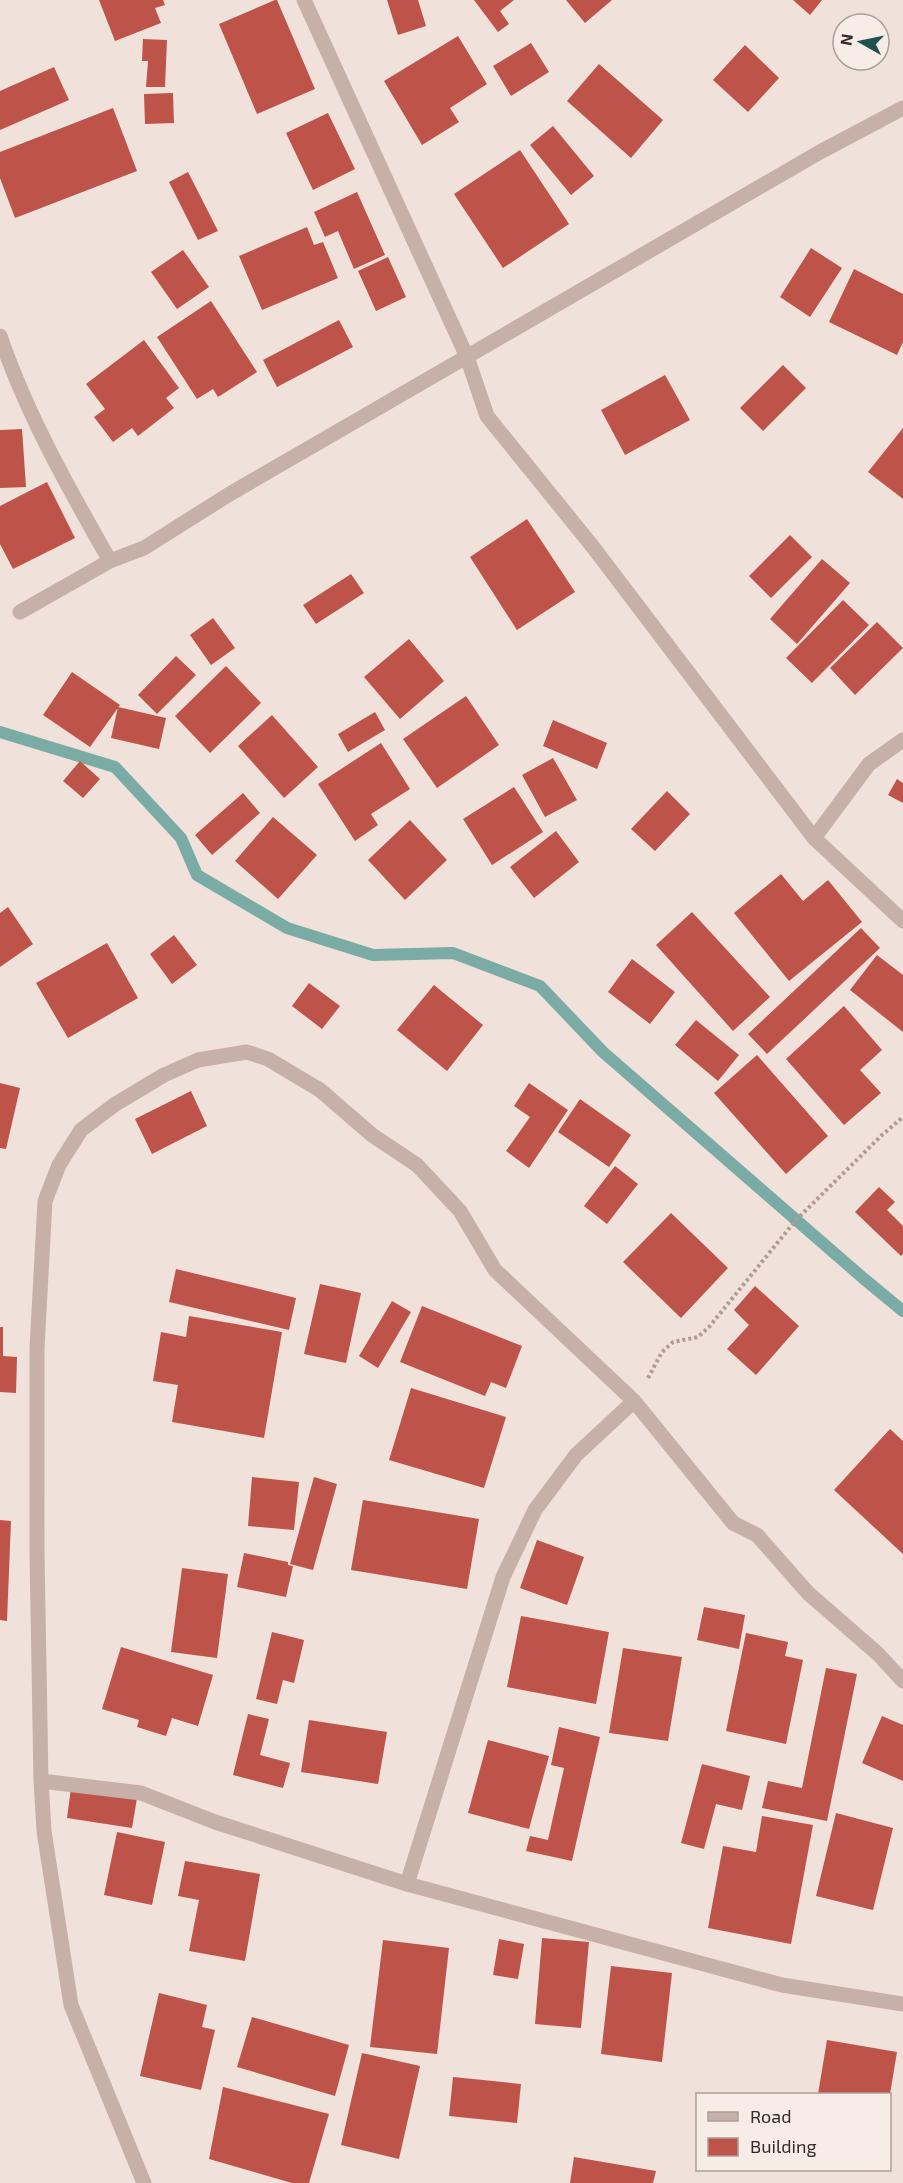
<svg xmlns="http://www.w3.org/2000/svg" width="903" height="2183" viewBox="0 0 903 2183" font-family="'Exo 2',sans-serif">
<style>
.lines{fill:none;stroke-linecap:round;stroke-linejoin:round}
.stream{stroke:#7baba5;stroke-width:12}
.building{fill:#be534a}
.path{stroke:#b29a91;stroke-width:4;stroke-dasharray:3 3;stroke-linecap:butt}
.minor{stroke:#c7b0a7;stroke-width:15}
</style>
<rect width="100%" height="100%" fill="#f0e2da"/>
<g class="lines">
<path class="stream" d="M0,732L115,767L181,838L197,875L287,928L373,955L453,953L540,986L603,1052L863,1278L903,1311"/>
</g>
<path class="building" d="M99,0H163L165,5L155,8L161,23L115,41Z
M275,0H277L315,89L257,114L219,24Z
M387,0H418L426,26L398,35Z
M474,0H514L500,11L509,24L498,32Z
M566,0H612L585,23Z
M793,0H822L810,15Z
M458,36L487,84L450,108L459,122L422,145L384,81Z
M143,39L167,40L165,87H146L148,61H142Z
M531,43L549,72L511,96L493,66Z
M745,45L779,78L748,112L713,80Z
M599,64L663,120L631,158L567,101Z
M54,67L69,100L0,130V91Z
M173,93L174,123L145,124L144,94Z
M113,108L137,171L15,218L0,178V152Z
M328,113L355,169L313,190L286,133Z
M553,126L594,176L571,195L530,145Z
M520,150L569,224L503,268L454,194Z
M188,172L218,231L198,240L169,182Z
M357,192L385,255L354,269L338,231L325,237L314,212Z
M307,227L314,245L323,242L338,278L262,310L239,256Z
M811,248L842,268L810,317L780,297Z
M183,250L209,287L177,309L151,272Z
M388,257L406,297L376,311L358,271Z
M854,269L903,294V342L897,355L829,322Z
M211,301L257,372L218,397L213,389L197,399L157,337Z
M339,320L353,347L277,387L263,360Z
M144,340L179,388L166,398L174,408L138,436L132,428L113,442L94,417L105,409L86,384Z
M783,365L806,388L763,431L740,408Z
M665,375L690,420L625,455L601,410Z
M903,428V499L868,472Z
M22,429L26,487L0,488V430Z
M47,482L75,538L13,569L0,544V506Z
M527,519L575,592L517,630L470,557Z
M790,535L812,557L771,598L749,576Z
M822,559L850,583L797,644L770,619Z
M351,574L364,593L316,624L303,605Z
M843,600L869,625L812,683L786,658Z
M213,618L235,648L211,665L190,635Z
M877,622L903,648L855,695L830,668Z
M409,639L444,681L400,719L364,677Z
M176,656L196,675L157,714L138,695Z
M226,666L261,703L210,753L175,716Z
M72,672L120,705L90,747L43,715Z
M466,696L499,745L437,788L403,739Z
M118,707L166,718L159,749L111,738Z
M375,712L385,730L348,752L338,734Z
M272,715L318,767L284,798L238,746Z
M553,720L607,743L597,769L543,746Z
M381,743L410,789L371,814L378,825L355,841L318,784Z
M553,758L577,800L545,817L522,775Z
M80,761L100,779L83,798L63,781Z
M897,779L903,783V803L888,795Z
M514,787L543,832L492,865L463,819Z
M667,791L690,814L655,851L631,829Z
M243,793L260,813L212,855L195,835Z
M273,817L317,855L278,899L235,861Z
M410,820L447,860L405,900L368,860Z
M556,831L579,862L534,898L510,867Z
M781,874L803,901L828,880L862,922L789,981L734,913Z
M8,907L33,944L0,967V913Z
M692,912L770,997L733,1031L656,945Z
M861,928L880,948L767,1054L748,1034Z
M174,935L197,965L172,984L150,954Z
M107,943L138,998L68,1038L36,983Z
M877,955L903,975V1032L850,990Z
M632,959L675,992L650,1024L608,992Z
M309,983L340,1006L322,1029L292,1006Z
M434,985L483,1025L447,1071L397,1030Z
M844,1006L882,1050L860,1070L881,1093L844,1125L786,1059Z
M696,1020L739,1055L718,1081L675,1045Z
M757,1055L828,1136L786,1174L714,1093Z
M0,1083L20,1088L6,1149L0,1148Z
M529,1083L568,1110L529,1168L506,1151L530,1117L514,1106Z
M191,1091L207,1126L152,1154L135,1119Z
M580,1099L631,1135L609,1167L558,1132Z
M615,1166L638,1184L607,1224L584,1206Z
M879,1187L895,1202L887,1210L903,1226V1254L901,1256L855,1212Z
M671,1213L728,1268L681,1318L623,1262Z
M176,1269L296,1298L289,1330L169,1302Z
M320,1284L361,1293L346,1363L304,1354Z
M755,1286L799,1326L756,1375L727,1349L749,1325L734,1310Z
M392,1301L411,1312L378,1368L359,1356Z
M422,1306L522,1346L506,1388L491,1382L485,1396L400,1362Z
M189,1316L282,1332L264,1438L172,1422L178,1385L153,1381L161,1332L186,1337Z
M0,1327H3V1356L17,1357L16,1393L0,1392Z
M411,1388L506,1417L484,1488L389,1460Z
M890,1429L903,1441V1554L834,1490Z
M252,1477L299,1482L294,1530L248,1526Z
M314,1477L337,1484L313,1570L290,1564Z
M363,1500L479,1519L467,1589L351,1570Z
M0,1520L11,1521L7,1621L0,1620Z
M537,1540L584,1557L567,1605L520,1588Z
M244,1553L288,1562V1565L293,1566L286,1597L237,1587Z
M182,1568L228,1574L217,1658L171,1652Z
M704,1607L745,1615L739,1649L697,1640Z
M521,1616L609,1632L596,1704L507,1687Z
M272,1632L304,1640L294,1683L283,1680L277,1704L256,1699Z
M746,1633L788,1642L785,1656L803,1660L786,1744L726,1731Z
M121,1647L213,1675L198,1726L172,1718L166,1736L137,1727L139,1720L102,1709Z
M623,1648L682,1657L668,1741L609,1733Z
M826,1668L857,1674L827,1821L762,1808L768,1781L802,1788Z
M248,1714L269,1719L260,1755L290,1763L283,1788L233,1775Z
M882,1716L903,1725V1781L862,1763Z
M309,1720L387,1732L378,1784L301,1772Z
M559,1727L600,1737L572,1861L526,1851L530,1836L548,1840L564,1768L551,1765Z
M488,1740L549,1756L529,1829L468,1813Z
M702,1764L750,1776L742,1810L716,1804L704,1849L681,1843Z
M71,1788L137,1798L132,1828L67,1818Z
M836,1813L893,1828L873,1910L816,1896Z
M762,1816L813,1825L791,1944L708,1928L723,1846L756,1852Z
M117,1832L165,1842L152,1905L104,1895Z
M185,1861L260,1874L245,1961L189,1951L199,1900L178,1896Z
M542,1938L589,1942L581,2028L535,2024Z
M499,1939L524,1944L518,1979L493,1975Z
M383,1940L449,1948L437,2054L370,2047Z
M611,1966L672,1973L662,2062L601,2054Z
M159,1993L207,2005L202,2027L215,2030L201,2090L140,2076Z
M252,2017L349,2045L335,2096L237,2067Z
M827,2040L897,2052L890,2094H818Z
M362,2053L420,2066L399,2159L341,2145Z
M453,2077L521,2084L517,2123L449,2116Z
M223,2087L329,2114L309,2183H292L209,2159Z
M574,2157L656,2171L653,2183H570Z"/>
<g class="lines">
<path class="path" d="M648,1378L662,1352L673,1342L698,1337L709,1327L796,1220L882,1135L903,1117"/>
<path class="minor" d="M304,0L467,357L487,416L593,547L814,838L903,921
M0,336C27,415 69,489 110,561
M20,612L110,561L144,548L228,495L820,152L903,108
M814,838L869,764L903,740
M41,1781L141,1793L215,1822L407,1884L782,1985L903,2004
M407,1884L503,1577L535,1510L576,1455L634,1401
M144,2183L71,2005L44,1831L41,1781L37,1552V1348L45,1201L59,1165L81,1130L114,1105L164,1075L198,1060L247,1052L268,1059L320,1090L372,1135L417,1165L460,1211L495,1270L634,1401L733,1523L757,1535L808,1593L878,1654L903,1681"/>
</g>
<rect x="696" y="2093" width="195" height="78" fill="#f8ede6" stroke="#aa9f9a" stroke-width="1.5"/>
<rect x="708" y="2112" width="30" height="9" fill="#c7b0a7" stroke="#aa9f9a" stroke-width="1.5"/>
<text x="750" y="2123" font-size="18" fill="#342927">Road</text>
<rect x="708" y="2138" width="30" height="18" fill="#be534a" stroke="#aa9f9a" stroke-width="1.5"/>
<text x="750" y="2153" font-size="18" fill="#342927">Building</text>
<g transform="translate(861 42) rotate(279)"><circle r="28" fill="#f8ede6" stroke="#aa9f9a" stroke-width="1.5"/>
<path d="M0-4.5L10 22L0 15L-10 22Z" fill="#1f524e"/>
<text y="-9" font-size="16" font-weight="bold" text-anchor="middle" fill="#342927">N</text>
</g>
</svg>
